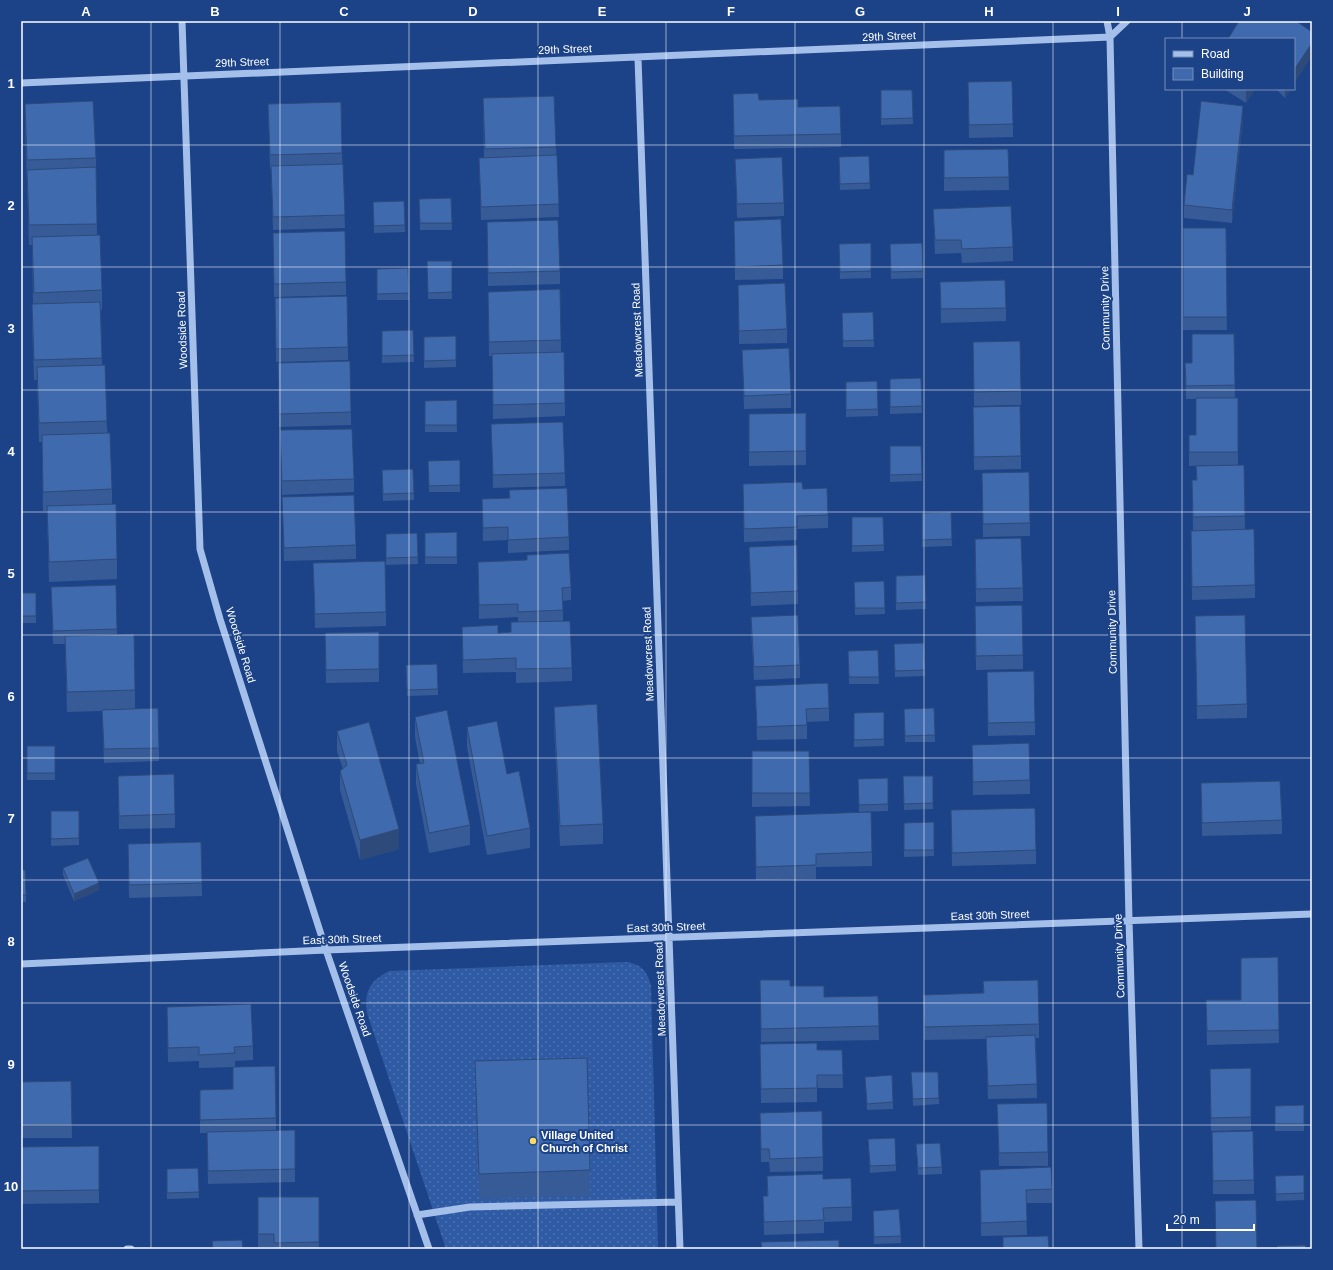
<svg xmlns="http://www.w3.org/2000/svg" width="1333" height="1270" viewBox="0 0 1333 1270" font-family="Helvetica,sans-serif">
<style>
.grass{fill:url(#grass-dots)}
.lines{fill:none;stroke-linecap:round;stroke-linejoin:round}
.minor{stroke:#a5bfeb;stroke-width:7}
.wall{fill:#375b96}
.shaded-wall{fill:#2d4a7a}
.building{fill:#406aae;stroke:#2d4a7a}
.grid{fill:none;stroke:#fff;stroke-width:1;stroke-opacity:0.55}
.poi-dot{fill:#fcdb62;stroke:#1c4387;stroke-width:1.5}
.labels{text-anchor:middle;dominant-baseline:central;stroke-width:4;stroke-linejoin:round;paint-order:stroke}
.street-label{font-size:11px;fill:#fff;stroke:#1c4387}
.poi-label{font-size:11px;font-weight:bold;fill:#fff;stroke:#1c4387;text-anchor:start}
.neatline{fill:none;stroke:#fff;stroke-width:1.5}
.grid-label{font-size:13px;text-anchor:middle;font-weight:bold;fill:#fff}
</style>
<defs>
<pattern id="grass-dots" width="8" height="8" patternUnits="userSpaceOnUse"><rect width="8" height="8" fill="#2f5ba5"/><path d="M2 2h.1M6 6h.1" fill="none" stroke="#4e74b2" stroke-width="1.8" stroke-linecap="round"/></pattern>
</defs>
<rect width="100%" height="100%" fill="#1c4387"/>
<path class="grass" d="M627,962C642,965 647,971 651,986L658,1249H446L367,1013C364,991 370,981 389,971Z"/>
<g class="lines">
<path class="minor" d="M182,21L200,549L220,619L326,950L429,1249
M1127,21L1110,37L1129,920L1139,1249
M638,58L680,1249
M21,83L1110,37L1107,21
M21,964L326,950L1312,914
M417,1215L470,1207L678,1202
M127,1249H131"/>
</g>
<path class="wall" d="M968,82L1013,124V137L969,138Z
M1224,89H1255L1246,103Z
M1276,89H1291L1285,98Z
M881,90H912L913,124L881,125Z
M733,94L759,100L798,107L841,134V147L734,149Z
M483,98L556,147L559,217L481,220L479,158H484Z
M25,104L96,158L97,235L102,290V310H101L102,365L112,489V504L117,559V579L49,582L47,511H43L42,442H39L37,380H34L32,324V304H33L32,245H29L25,124Z
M268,104L342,153L345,228L273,230L271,169H270Z
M1243,119L1232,223L1184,218V205L1193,175Z
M1008,149L1009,190L944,191V150Z
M869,156L870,189L840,190L839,157Z
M735,159L784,203V216L737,218Z
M451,198L452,230H420L419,199Z
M404,201L405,232L374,233L373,202Z
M933,209L1013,247V261L962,263L961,253L935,254Z
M734,221L783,265V279L735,280Z
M487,222L560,271V284L488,286Z
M1183,228H1226L1227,330H1183Z
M273,233L346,282V295L274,297Z
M871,243V278L840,279L839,244Z
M922,243L923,278L891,279L890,244Z
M427,261H452V299H428Z
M408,268L409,300H377V269Z
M940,282L1006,308V321L941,323Z
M738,285L787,329V343L739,344Z
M488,292L561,340V353L565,403V416L493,419L492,356H489Z
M275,298L348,347V360L276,362Z
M873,312L874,347H843L842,313Z
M413,330L414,362L382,363V331Z
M1234,334L1235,398H1238V465H1244L1245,530L1255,585V598L1192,600L1191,531L1243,530L1193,531L1192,480H1196V466L1222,465L1189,466V435H1196V399H1186L1185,363H1192Z
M456,336V367L424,368V337Z
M742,350L791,394V408L744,409Z
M973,355L1021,391V405L974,406Z
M278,363L351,412V425L279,427Z
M921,378L922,413L890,414V379Z
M877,381L878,416L846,417V382Z
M457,400V432H425V401Z
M806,413V465L749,466V414Z
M973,420L1021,456V469L974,470Z
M491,424L565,473V486L493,488Z
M280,430L354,479V492L282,495Z
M890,446H921L922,481L890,482Z
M460,460V492H429L428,461Z
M413,469L414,500L383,501L382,470Z
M743,484L803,489L828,515V528L797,529V540L744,542Z
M982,487L1030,523V536L983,537Z
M509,490L569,537V550L508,553V540L483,541L482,499L509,498Z
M282,497L356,545V559L284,561Z
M951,512L952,546L922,547V513Z
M852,517H883L884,551L852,552Z
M457,532V564H425V533Z
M417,533L418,564L386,565V534Z
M975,539L1023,588V601L976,602Z
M749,547L798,591V604L751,606Z
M527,555L571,587V600L563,601V621L572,668V681L516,683V672L463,673L462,640L511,632L518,622V617L479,619L478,562L527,560Z
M313,563L386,612V626L315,628Z
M925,575L926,609L896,610V576Z
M884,581L885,614L855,615L854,582Z
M116,585L117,634L135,690V708L159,748V761L104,763L102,711L67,712L65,644H53L51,587Z
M21,593H36V623H21Z
M1195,616L1247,704V718L1197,719Z
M751,617L800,665V678L754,680L751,630Z
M975,620L1023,655V669L976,670Z
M379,632V682L326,683L325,633Z
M924,643L925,676L895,677L894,644Z
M878,650L879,684H849L848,651Z
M406,665L438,689V695L407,696Z
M987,672L1035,722V735L988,736Z
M755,686L829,708V721L807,722V739L757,740Z
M554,707L603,824V844L560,846L554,726Z
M934,708L935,742H905L904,709Z
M854,713L884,739V746L854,747Z
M415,717L470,825V845L429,853L416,784V764H420L415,737Z
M467,727L507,774L530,828V848L487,855L467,747Z
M337,731L399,849L360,860L340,790V771L343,769L337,751Z
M972,745L1030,780V794L973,795Z
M27,746H55V780H27Z
M752,751H809L810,806L752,807Z
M118,776L175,814V828L119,829Z
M903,776H933V809L904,810Z
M888,778V811L859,812L858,779Z
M1201,783L1282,820V834L1202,836Z
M951,810L1036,850V864L952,866Z
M51,811H79V845L51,846Z
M755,816L872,852V866L816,867V879L756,880Z
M934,822V856L904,857V823Z
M201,842L202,896L129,898L128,844Z
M63,868L99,890L74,901L63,875Z
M21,870L26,895V902H21Z
M1278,957L1279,1043L1207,1045L1206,1000H1241Z
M760,980L824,997L878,996L879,1040L761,1042Z
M983,981L1039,1024V1038H1036L1037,1098L988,1099L986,1039L924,1040L923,995L983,993Z
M167,1007L253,1046V1060L235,1061V1067L199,1068V1061L168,1062Z
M760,1044L817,1050H842L843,1088H817V1102L761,1103Z
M475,1061L590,1170V1196L479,1199L475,1087Z
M1251,1068V1130L1211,1131L1210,1082Z
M911,1072L939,1098V1104L913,1106Z
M865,1077L893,1102V1109L867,1110Z
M71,1081L72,1138H21V1082Z
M200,1090L276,1118V1130H295V1182L208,1184L207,1133H200Z
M997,1104L1048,1152V1166H999Z
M1304,1105V1131H1275V1106Z
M760,1113L823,1157V1171L770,1172L769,1162H761Z
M868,1139L896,1165V1171L870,1173Z
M916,1144L942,1167V1174L918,1175Z
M1212,1145L1254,1180V1194H1213Z
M99,1146V1203L21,1204V1147Z
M198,1168L199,1198L167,1199V1169Z
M980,1170L1052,1189V1203H1026L1027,1235L981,1236Z
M1304,1175V1200L1276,1201L1275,1176Z
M767,1176L823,1179L852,1207V1221L824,1222V1233L764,1235L763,1196H767Z
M258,1197H319V1249H274V1247H258Z
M873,1211L901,1236V1243L874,1244Z"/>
<path class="shaded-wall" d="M1312,43V56L1294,84V70Z
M1246,89H1255L1246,103Z
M1285,89H1291L1285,98Z
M1243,106V119L1232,223V210Z
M399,829V849L360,860V840Z
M99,883V890L74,901V894Z"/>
<path class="building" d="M1239,21H1296L1312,32V43L1294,70V39H1228Z
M1012,81L1013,124L969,125L968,82Z
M881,90H912L913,118L881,119Z
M758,93L759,100L798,99V107L840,106L841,134L734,136L733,94Z
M554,96L556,147L485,149L483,98Z
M93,101L96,158L27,160L25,104Z
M1201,101L1243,106L1232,210L1184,205L1187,174L1193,175Z
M341,102L342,153L270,155L268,104Z
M1008,149L1009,177L944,178V150Z
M557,155L559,204L481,207L479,158Z
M869,156L870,183L840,184L839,157Z
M782,157L784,203L737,204L735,159Z
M343,164L345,215L273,217L271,166Z
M96,167L97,224L29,225L27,170Z
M451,198L452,223H420L419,199Z
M404,201L405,225L374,226L373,202Z
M1011,206L1013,247L962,249L961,240H935L933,209Z
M781,219L783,265L735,267L734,221Z
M558,220L560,271L488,273L487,222Z
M1183,228H1226L1227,317H1183Z
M345,231L346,282L274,284L273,233Z
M100,235L102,290L34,293L32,237Z
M871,243V271L840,272L839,244Z
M922,243L923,271L891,272L890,244Z
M427,261H452V292L428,293Z
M408,268L409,293L377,294V269Z
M1005,280L1006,308L941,309L940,282Z
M785,283L787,329L739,331L738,285Z
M560,289L561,340L489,342L488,292Z
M347,296L348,347L276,349L275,298Z
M100,302L102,358L34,360L32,304Z
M873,312L874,340L843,341L842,313Z
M413,330L414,355L382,356V331Z
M1192,334H1234L1235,385L1186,386L1185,363H1192Z
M456,336V360L424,361V337Z
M1020,341L1021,391L974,392L973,342Z
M789,348L791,394L744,396L742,350Z
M564,352L565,403L493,405L492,354Z
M350,361L351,412L279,414L278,363Z
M105,365L107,421L39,423L37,367Z
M921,378L922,406L890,407V379Z
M877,381L878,409L846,410V382Z
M1196,398H1238V452H1189V435H1196Z
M457,400V425H425V401Z
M1020,406L1021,456L974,457L973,407Z
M806,413V451L749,452V414Z
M563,422L565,473L493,475L491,424Z
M352,429L354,479L282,481L280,430Z
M110,433L112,489L43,492L42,435Z
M890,446H921L922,474L890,475Z
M460,460V485L429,486L428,461Z
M1244,465L1245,516L1193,517L1192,480H1197L1196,466Z
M413,469L414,493L383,494L382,470Z
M1029,472L1030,523L983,524L982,473Z
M802,482L803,489L827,488L828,515L797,516V527L744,529L743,484Z
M567,488L569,537L508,540V527L483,528L482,499L510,498L509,490Z
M354,495L356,545L284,548L282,497Z
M116,504L117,559L49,562L47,506Z
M951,512L952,539L922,540V513Z
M852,517H883L884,545L852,546Z
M1254,529L1255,585L1192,587L1191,531Z
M457,532V557H425V533Z
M417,533L418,557L386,558V534Z
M1021,538L1023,588L976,589L975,539Z
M797,545L798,591L751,593L749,547Z
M569,553L571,587L562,588L563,610L518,612V604L479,605L478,562L527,560V555Z
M385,561L386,612L315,614L313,563Z
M925,575L926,602L896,603V576Z
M884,581L885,608H855L854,582Z
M116,585L117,629L53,631L51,587Z
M21,593H36V616H21Z
M1022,605L1023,655L976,656L975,606Z
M798,615L800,665L754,667L751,617Z
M1245,615L1247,704L1197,706L1195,616Z
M570,621L572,668L516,669V658L463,660L462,627L498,625V633L511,632V622Z
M379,632V669L326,670L325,633Z
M134,634L135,690L67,692L65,636Z
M924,643L925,670L895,671L894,644Z
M878,650L879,677H849L848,651Z
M437,664L438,689L407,690L406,665Z
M1034,671L1035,722L988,723L987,672Z
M828,683L829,708L806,709L807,725L757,727L755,686Z
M597,704L603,824L560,826L554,707Z
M158,708L159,748L104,749L102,710Z
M934,708L935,735L905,736L904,709Z
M447,710L470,825L429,833L416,764L424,763L415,717Z
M884,712V739L854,740V713Z
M497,721L507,774L519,771L530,828L487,836L467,727Z
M369,722L399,829L360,840L340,771L347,765L337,731Z
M1029,743L1030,780L973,782L972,745Z
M27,746H55V773H27Z
M752,751H809L810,793H752Z
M174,774L175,814L119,816L118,776Z
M903,776H933V803L904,804Z
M888,778V804L859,805L858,779Z
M1280,781L1282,820L1202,823L1201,783Z
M1035,808L1036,850L952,853L951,810Z
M51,811H79V838L51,839Z
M871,812L872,852L816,854V865L756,867L755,816Z
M934,822V850H904V823Z
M201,842L202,883L129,885L128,844Z
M88,858L99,883L74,894L63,868Z
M21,870H25L26,895H21Z
M1278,957L1279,1030L1207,1031L1206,1000H1241V958Z
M760,980H790V986H824V997L878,996L879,1026L761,1029Z
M1038,980L1039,1024L924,1027L923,995L984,993L983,981Z
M251,1004L253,1046L234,1047L235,1053L199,1055V1047L168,1048L167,1007Z
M1035,1035L1037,1084L988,1086L986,1037Z
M817,1043V1050H842L843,1075H817V1088L761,1089L760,1044Z
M587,1058L590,1170L479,1174L475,1061Z
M275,1066L276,1118L200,1120V1090L233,1089V1067Z
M1251,1068V1117L1211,1118L1210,1069Z
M911,1072H938L939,1098L913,1099Z
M892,1075L893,1102L867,1104L865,1077Z
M71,1081L72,1125H21V1082Z
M1047,1103L1048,1152L999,1153L997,1104Z
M1304,1105V1124H1275V1106Z
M822,1111L823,1157L770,1159L769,1149H761L760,1113Z
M295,1130V1169L208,1171L207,1132Z
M1253,1131L1254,1180L1213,1181L1212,1132Z
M895,1138L896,1165L870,1166L868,1139Z
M940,1143L942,1167L918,1168L916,1144Z
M99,1146V1190L21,1191V1147Z
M1051,1167L1052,1189L1026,1190L1027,1221L981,1223L980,1170Z
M198,1168L199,1192L167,1193V1169Z
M823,1174V1179L851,1178L852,1207L823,1208L824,1220L764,1222L763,1196H768L767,1176Z
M1304,1175V1193L1276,1194L1275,1176Z
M258,1197H319V1242L274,1243V1234H258Z
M1256,1200L1257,1249H1216L1215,1201Z
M899,1209L901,1236L874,1237L873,1211Z
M1048,1236L1049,1249H1003V1237Z
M242,1240L243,1249H213L212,1241Z
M839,1240V1249H762L761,1242Z
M1305,1245L1306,1249H1277V1246Z"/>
<path class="grid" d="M151,21V1249M280,21V1249M409,21V1249M538,21V1249M666,21V1249M795,21V1249M924,21V1249M1053,21V1249M1182,21V39M1182,89V1249M21,145H1312M21,267H1312M21,390H1312M21,512H1312M21,635H1312M21,758H1312M21,880H1312M21,1003H1312M21,1125H1312"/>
<circle class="poi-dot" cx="533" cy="1141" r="4"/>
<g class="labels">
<g class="street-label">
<text transform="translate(889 36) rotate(-2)">29th Street</text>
<text transform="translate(565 49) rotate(-2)">29th Street</text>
<text transform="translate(242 62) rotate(-2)">29th Street</text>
<text transform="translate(1105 308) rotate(-91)">Community Drive</text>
<text transform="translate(182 330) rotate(-92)">Woodside Road</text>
<text transform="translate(637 330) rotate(-92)">Meadowcrest Road</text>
<text transform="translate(1112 632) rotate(-91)">Community Drive</text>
<text transform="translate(241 645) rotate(73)">Woodside Road</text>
<text transform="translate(648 654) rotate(-92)">Meadowcrest Road</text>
<text transform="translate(990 915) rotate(-2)">East 30th Street</text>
<text transform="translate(666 927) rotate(-2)">East 30th Street</text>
<text transform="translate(342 939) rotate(-2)">East 30th Street</text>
<text transform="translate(1119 956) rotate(-92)">Community Drive</text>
<text transform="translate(660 989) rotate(-92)">Meadowcrest Road</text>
<text transform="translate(355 999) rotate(71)">Woodside Road</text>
</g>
<g class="poi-label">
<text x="541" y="1135">Village United<tspan x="541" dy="13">Church of Christ</tspan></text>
</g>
</g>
<rect width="1333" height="1270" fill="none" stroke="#1c4387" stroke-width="44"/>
<rect x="1165" y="38" width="130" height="52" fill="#1c4387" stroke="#778eb7"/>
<rect x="1173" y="51" width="20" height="6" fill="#a5bfeb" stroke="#778eb7"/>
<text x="1201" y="58" font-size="12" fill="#ffffff">Road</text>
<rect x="1173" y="68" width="20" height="12" fill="#406aae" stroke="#778eb7"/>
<text x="1201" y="78" font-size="12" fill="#ffffff">Building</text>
<path d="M1167 1224v6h87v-6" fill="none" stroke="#ffffff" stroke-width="2"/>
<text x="1173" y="1224" font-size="12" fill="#ffffff" stroke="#1c4387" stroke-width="3" paint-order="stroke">20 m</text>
<rect x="22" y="22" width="1289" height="1226" class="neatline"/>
<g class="grid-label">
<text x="86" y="16">A</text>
<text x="215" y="16">B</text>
<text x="344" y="16">C</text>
<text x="473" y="16">D</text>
<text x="602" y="16">E</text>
<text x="731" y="16">F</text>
<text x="860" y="16">G</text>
<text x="989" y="16">H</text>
<text x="1118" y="16">I</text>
<text x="1247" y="16">J</text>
<text x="11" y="88">1</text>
<text x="11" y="210">2</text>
<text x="11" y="333">3</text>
<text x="11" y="456">4</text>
<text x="11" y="578">5</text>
<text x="11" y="701">6</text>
<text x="11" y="823">7</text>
<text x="11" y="946">8</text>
<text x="11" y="1069">9</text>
<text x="11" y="1191">10</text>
</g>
</svg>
